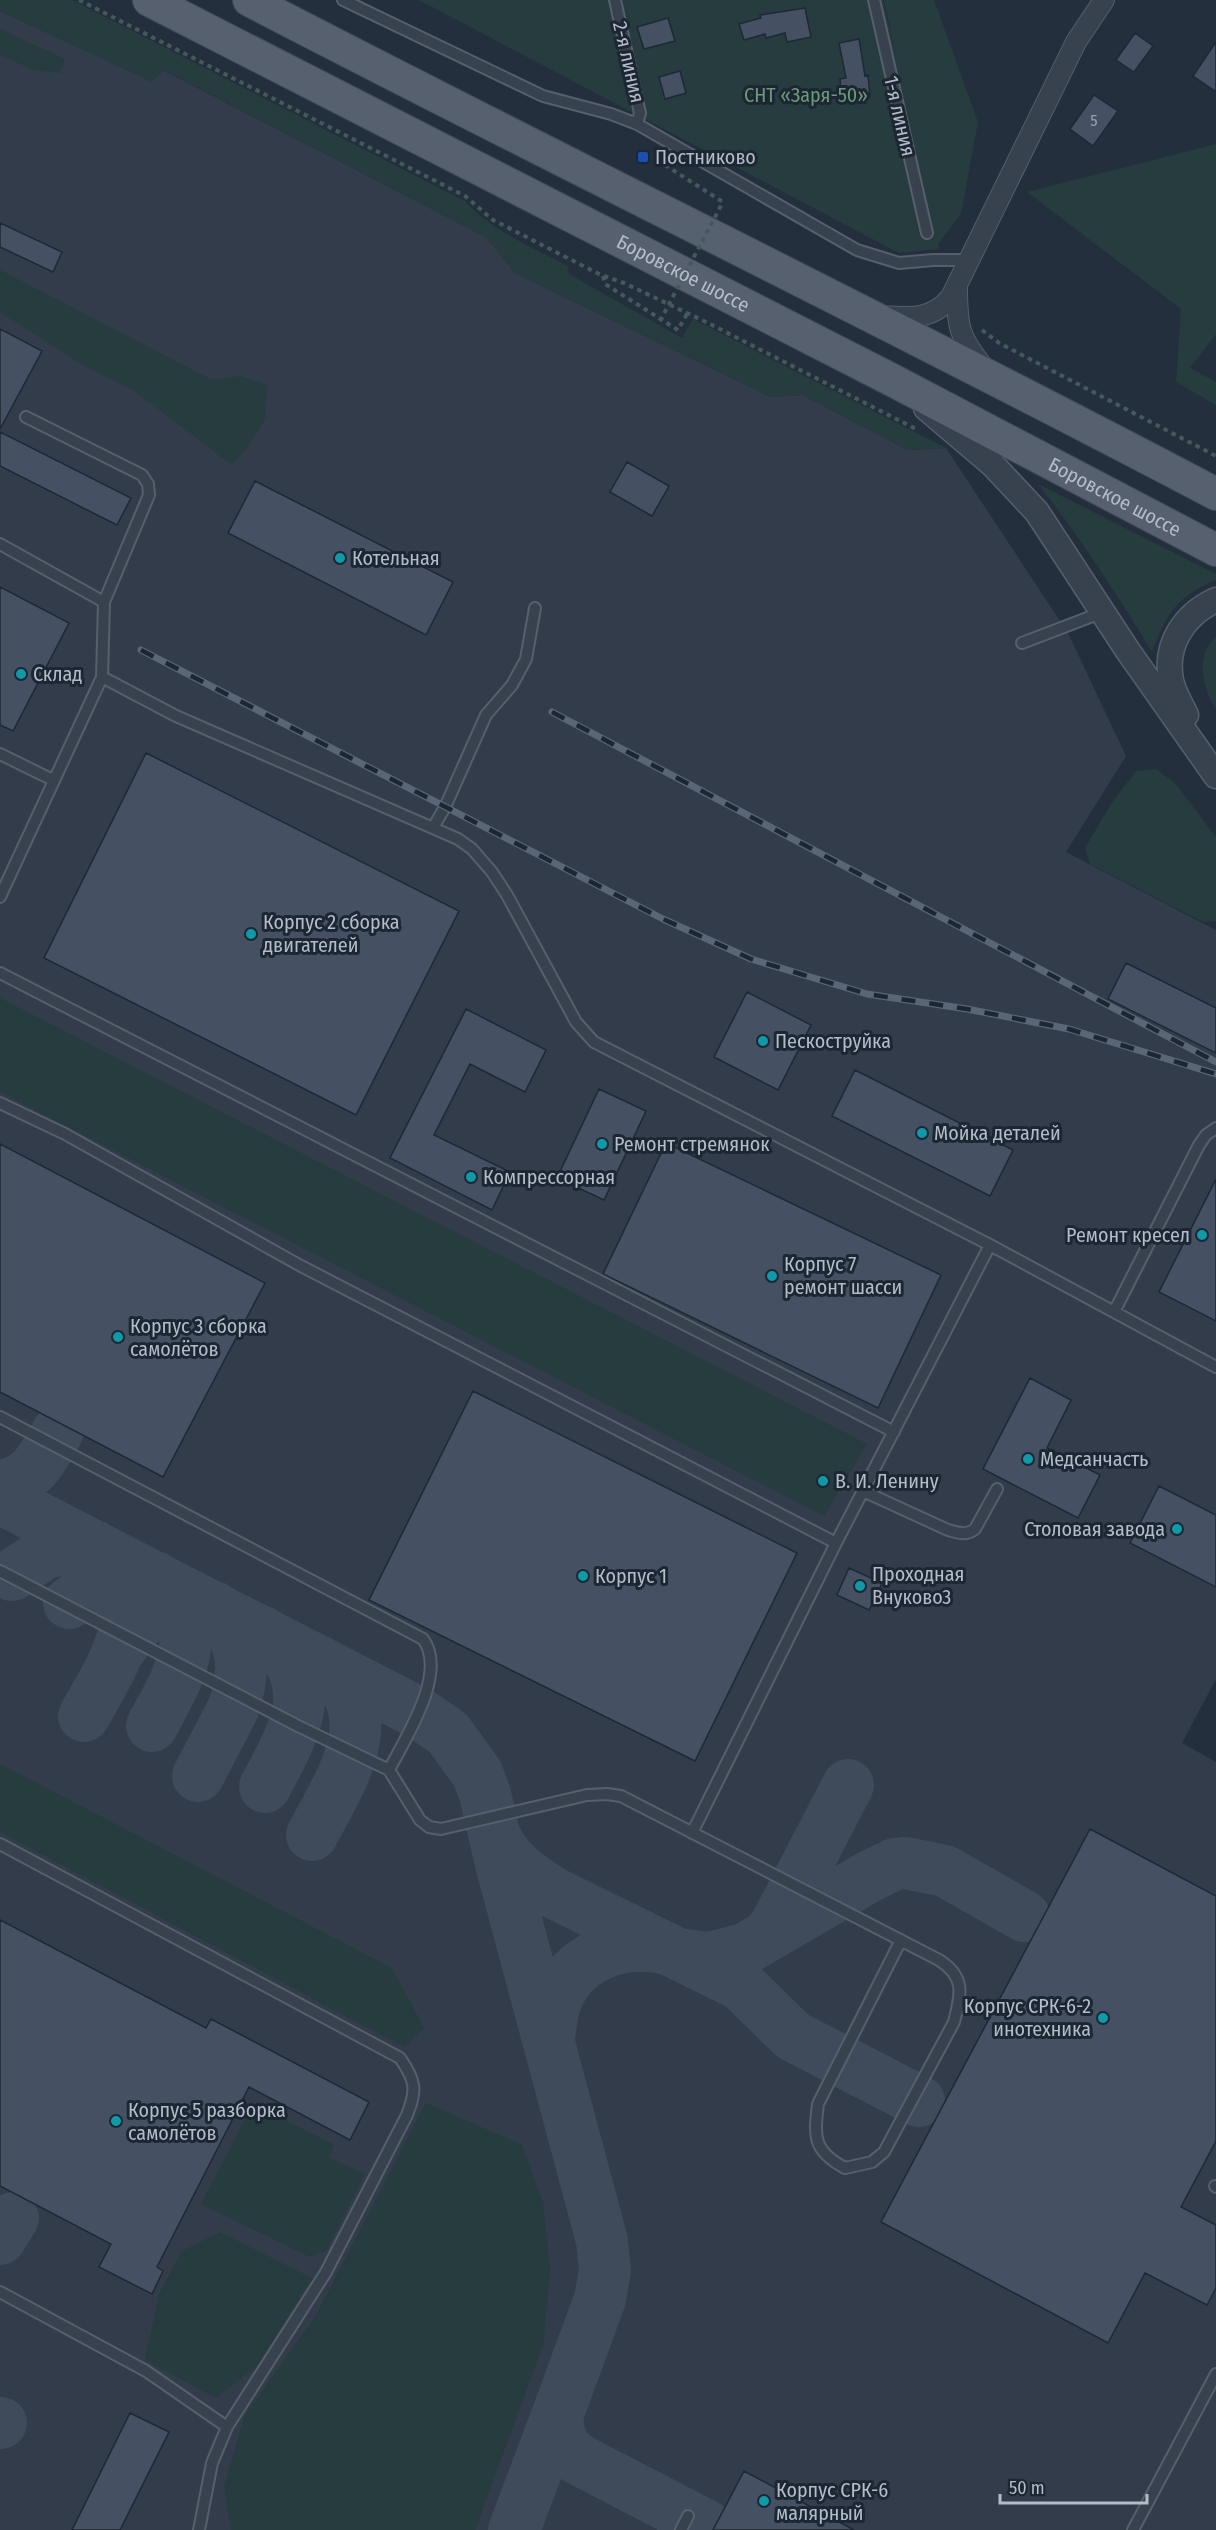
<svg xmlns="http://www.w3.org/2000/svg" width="1216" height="2530" viewBox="0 0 1216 2530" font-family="'Fira Sans Condensed',sans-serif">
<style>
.airport{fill:#323c4b}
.green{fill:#263c3f}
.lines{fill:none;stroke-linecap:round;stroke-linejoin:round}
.taxiway{stroke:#3f4a5a;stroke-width:52}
.building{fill:#455162;stroke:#1f2835;stroke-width:1.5}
.service-casing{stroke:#565f6c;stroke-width:14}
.minor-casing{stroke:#565f6c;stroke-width:22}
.tertiary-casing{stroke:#565f6c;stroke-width:27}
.primary-casing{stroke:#414a57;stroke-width:34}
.path{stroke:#44595c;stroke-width:4;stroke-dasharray:4.5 4.5;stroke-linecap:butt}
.service{stroke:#38414e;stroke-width:10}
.minor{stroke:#38414e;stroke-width:20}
.tertiary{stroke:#38414e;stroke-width:24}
.primary{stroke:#56606e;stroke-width:32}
.rail-casing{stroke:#5a6575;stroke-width:7}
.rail{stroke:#1d2633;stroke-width:4.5;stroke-dasharray:14;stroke-linecap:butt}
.path-bridge{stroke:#44595c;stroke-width:4;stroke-dasharray:4.5 4.5;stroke-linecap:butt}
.transit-dot{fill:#1a4fb4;stroke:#1d2633;stroke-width:2}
.culture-dot{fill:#0f9aa8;stroke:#1d2633;stroke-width:2}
.labels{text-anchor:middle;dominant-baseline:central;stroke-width:6;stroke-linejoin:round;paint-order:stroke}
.number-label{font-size:16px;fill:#98a1af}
.street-label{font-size:20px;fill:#b4bcc9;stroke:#1d2633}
.park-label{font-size:20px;fill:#6b9a76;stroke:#1d2633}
.poi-label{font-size:20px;fill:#b4bcc9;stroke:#1d2633;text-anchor:start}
</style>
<rect width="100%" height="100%" fill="#242f3e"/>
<path class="airport" d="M0,11L152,81L163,70L486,237L515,273L771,397L803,395L908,450L946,448L1068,633L1126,756L1066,852L1216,930V1679L1182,1743L1216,1762V2530H0Z"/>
<path class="green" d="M0,0H72L465,201C492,231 532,247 568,266L569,274L682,338L693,319L946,448L908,450L803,395L771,397L515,273L486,237L164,70L152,82L0,11Z
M419,0H883L898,65L884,0H934L978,122L961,214L938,244L939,249L899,253Z
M0,29L65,59L60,73L34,70L0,55Z
M1216,144V334L1190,368L1216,382V405L1176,382L1181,309L1027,192Z
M0,270L212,380L241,376L267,385L265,419L249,445L232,465L133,390L81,364L0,312Z
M1038,484L1216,574V580C1176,597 1167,613 1152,652C1117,594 1081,538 1038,484Z
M1216,637V709C1202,689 1195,654 1216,637Z
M1156,769L1175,783L1216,837V921L1203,922L1090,864L1085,848L1111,804L1136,771Z
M0,998L867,1444L824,1516L0,1092Z
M0,1764L392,1968L424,2028L404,2047L0,1832Z
M426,2103L522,2145L543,2202L550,2271L543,2345L475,2530H231L224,2486L245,2415L315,2317Z
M253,2104L334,2145L329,2158L365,2174L327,2250L310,2257L201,2204Z
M220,2232L312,2278L257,2366L216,2398L145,2360L159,2294L182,2251Z"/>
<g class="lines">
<path class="taxiway" d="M0,1486C32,1482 44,1456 58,1431
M0,1498L419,1713L448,1733L477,1773L485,1794L501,1864L602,2241L605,2271L600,2299L557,2416
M12,1575L47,1552L96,1547C101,1553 107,1558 111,1565C148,1617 110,1669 84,1716
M69,1603C102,1581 116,1576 155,1577C206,1635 184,1666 152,1726
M263,1632C269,1638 277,1644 283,1651C319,1698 287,1743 265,1787
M121,1648C127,1640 132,1631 138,1625C159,1606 189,1605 214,1607C243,1643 247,1663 234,1707L198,1776
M312,1835C342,1777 389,1712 319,1661
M496,1838C508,1864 529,1877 552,1892L741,1985L793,2036L919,2101
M768,1934L775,1926L848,1785
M678,1954L709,1958L745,1949L870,1876L895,1864L906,1863L945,1871L1024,1916
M549,2040C551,2024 551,2008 559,1994C579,1953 626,1939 667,1949
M0,2239L13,2218
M0,2423H1
M514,2530L557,2416C559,2437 561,2446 578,2459L707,2526"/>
</g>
<path class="building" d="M805,8L811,37L787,42L785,33L766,38L765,34L744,40L739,24L761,18L760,15Z
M668,18L675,41L644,49L637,27Z
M1135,33L1153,46L1134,72L1116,60Z
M859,39L865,76L868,75L870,96L842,100L840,79L846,78L839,43Z
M1216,42V92L1193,76Z
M680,71L686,93L665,99L659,77Z
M1094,95L1118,111L1093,146L1070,129Z
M0,223L62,252L53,272L0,247Z
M0,329L42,351L0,429Z
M0,432L131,498L117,525L0,466Z
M627,462L669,486L652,516L610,492Z
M255,481L453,582L426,635L228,533Z
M0,587L69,623L13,731L0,725Z
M146,753L459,911L356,1115L44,958Z
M1126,963L1216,1008V1053L1108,999Z
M747,992L811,1025L778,1090L714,1057Z
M466,1009L546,1050L525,1092L470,1064L434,1135L510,1172L492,1210L390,1158Z
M855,1070L1013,1150L990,1196L832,1116Z
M599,1089L646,1111L604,1200L557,1178Z
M666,1143L941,1275L878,1408L603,1274Z
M0,1144L265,1283L163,1477L0,1392Z
M1216,1179V1321L1159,1292Z
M1030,1378L1071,1400L1047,1448L1100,1475L1078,1518L983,1469Z
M473,1391L797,1553L695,1761L369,1600Z
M1159,1486L1216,1515V1587L1130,1543Z
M849,1568L882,1583L869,1610L837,1595Z
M1090,1829L1216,1896V2141L1181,2207L1216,2225V2288L1207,2305L1145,2273L1108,2343L881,2222Z
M0,1920L206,2028L211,2019L369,2102L350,2140L249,2087L157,2267L163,2271L152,2294L99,2267L111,2244L0,2186Z
M130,2413L169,2432L120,2530H72Z
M744,2471L854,2530H713Z"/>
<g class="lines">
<g class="service-casing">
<path id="service" d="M343,0L543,96L611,114L637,124L857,250L899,263L933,260H970
M615,0L640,113L637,124
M874,0L927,233
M26,417L142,475L148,484L149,495L104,602
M0,544L104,602L102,677L0,897
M1022,643L1103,612
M102,677L176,716L458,839L472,849L492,872L507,895L576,1022L594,1042L990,1245L836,1543L692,1833
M0,754L53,780
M434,826L445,807L486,715L512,685L526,659L535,608
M0,973L894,1432
M0,1103L65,1134L301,1266L836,1543
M990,1245L1216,1367
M1114,1312L1199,1145L1206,1135L1216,1128
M0,1417L423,1639C448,1673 406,1737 389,1770
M863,1491L948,1530C959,1533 966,1536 975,1529L997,1489
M0,1571L298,1726L389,1770L420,1820L429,1827L441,1829L587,1795L607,1794L621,1796L939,1960C966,1977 961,1994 954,2022L884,2152L872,2162L845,2168C813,2151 814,2137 818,2104L901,1940
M0,1844L400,2058C416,2081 417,2090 407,2115L326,2272L227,2427L212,2463L199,2530
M1215,2186L1216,2187
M0,2292L146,2371L227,2427
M681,2530L688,2516
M1133,2530L1216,2374"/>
</g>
<g class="minor-casing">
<path id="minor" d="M957,287C957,327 959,338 985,369
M883,316C911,318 932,320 951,297L1076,42L1104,0"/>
</g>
<g class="tertiary-casing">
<path id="tertiary" d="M926,408L993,465L1037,512L1128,651L1216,776
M1186,715C1181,704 1173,692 1171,680C1164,644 1185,614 1216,600"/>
</g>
<g class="primary-casing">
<g id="primary">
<path id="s1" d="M149,0L894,381L1216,550"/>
<path d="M249,0C570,167 896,325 1216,494"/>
</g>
</g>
<path class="path" d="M79,0L465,196L493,220L599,274L624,283L708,323L916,429
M665,165L723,202
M603,276L605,284L678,330L687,314
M982,330L999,343L1216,456"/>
<use href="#service" class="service"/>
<use href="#minor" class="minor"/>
<use href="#tertiary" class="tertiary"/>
<use href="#primary" class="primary"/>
<g class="rail-casing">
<path id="rail" d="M141,650L663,919L751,959L867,994L967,1009L1069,1029L1216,1074
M552,712L1216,1062"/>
</g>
<use href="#rail" class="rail"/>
<path class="path-bridge" d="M660,321L723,202"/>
</g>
<rect class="transit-dot" x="637" y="151" width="12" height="12" rx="3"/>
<g class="culture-dot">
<circle cx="340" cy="558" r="6"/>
<circle cx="21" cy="674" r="6"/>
<circle cx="251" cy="934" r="6"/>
<circle cx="763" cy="1041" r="6"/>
<circle cx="922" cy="1133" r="6"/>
<circle cx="602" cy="1144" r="6"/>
<circle cx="471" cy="1177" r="6"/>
<circle cx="1202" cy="1235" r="6"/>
<circle cx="772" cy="1276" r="6"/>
<circle cx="118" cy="1337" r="6"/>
<circle cx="1028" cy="1459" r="6"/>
<circle cx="823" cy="1481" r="6"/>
<circle cx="1177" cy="1529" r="6"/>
<circle cx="583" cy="1576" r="6"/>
<circle cx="860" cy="1586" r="6"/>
<circle cx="1103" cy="2018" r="6"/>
<circle cx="116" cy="2121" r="6"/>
<circle cx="764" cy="2501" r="6"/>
</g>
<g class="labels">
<g class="number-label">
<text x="1094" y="120">5</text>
</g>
<g class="street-label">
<text transform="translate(629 62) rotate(77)">2-я линия</text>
<text transform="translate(900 116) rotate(77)">1-я линия</text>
<text stroke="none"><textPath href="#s1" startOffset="600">Боровское шоссе</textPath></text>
<text stroke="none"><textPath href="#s1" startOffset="1086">Боровское шоссе</textPath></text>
</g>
<g class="park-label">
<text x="806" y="95">СНТ «Заря-50»</text>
</g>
<g class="poi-label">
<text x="655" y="157">Постниково</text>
<text x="352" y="558">Котельная</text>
<text x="33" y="674">Склад</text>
<text x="263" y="922">Корпус 2 сборка<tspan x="263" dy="23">двигателей</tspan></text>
<text x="775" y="1041">Пескоструйка</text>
<text x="934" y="1133">Мойка деталей</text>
<text x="614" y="1144">Ремонт стремянок</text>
<text x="483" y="1177">Компрессорная</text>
<text x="1190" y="1235" text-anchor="end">Ремонт кресел</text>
<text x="784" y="1264">Корпус 7<tspan x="784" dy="23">ремонт шасси</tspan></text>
<text x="130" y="1326">Корпус 3 сборка<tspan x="130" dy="23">самолётов</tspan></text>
<text x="1040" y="1459">Медсанчасть</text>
<text x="835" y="1481">В. И. Ленину</text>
<text x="1165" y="1529" text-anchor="end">Столовая завода</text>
<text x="872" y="1574">Проходная<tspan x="872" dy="23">Внуково3</tspan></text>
<text x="595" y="1576">Корпус 1</text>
<text x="1091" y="2006" text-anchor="end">Корпус СРК-6-2<tspan x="1091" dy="23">инотехника</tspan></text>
<text x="128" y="2110">Корпус 5 разборка<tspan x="128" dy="23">самолётов</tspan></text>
<text x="776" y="2490">Корпус СРК-6<tspan x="776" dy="23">малярный</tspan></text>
</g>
</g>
<path d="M1000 2494v9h147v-9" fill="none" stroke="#b4bcc9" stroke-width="3"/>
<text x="1009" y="2494" font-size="18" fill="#b4bcc9" stroke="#1d2633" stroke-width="4.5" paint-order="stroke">50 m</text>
</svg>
